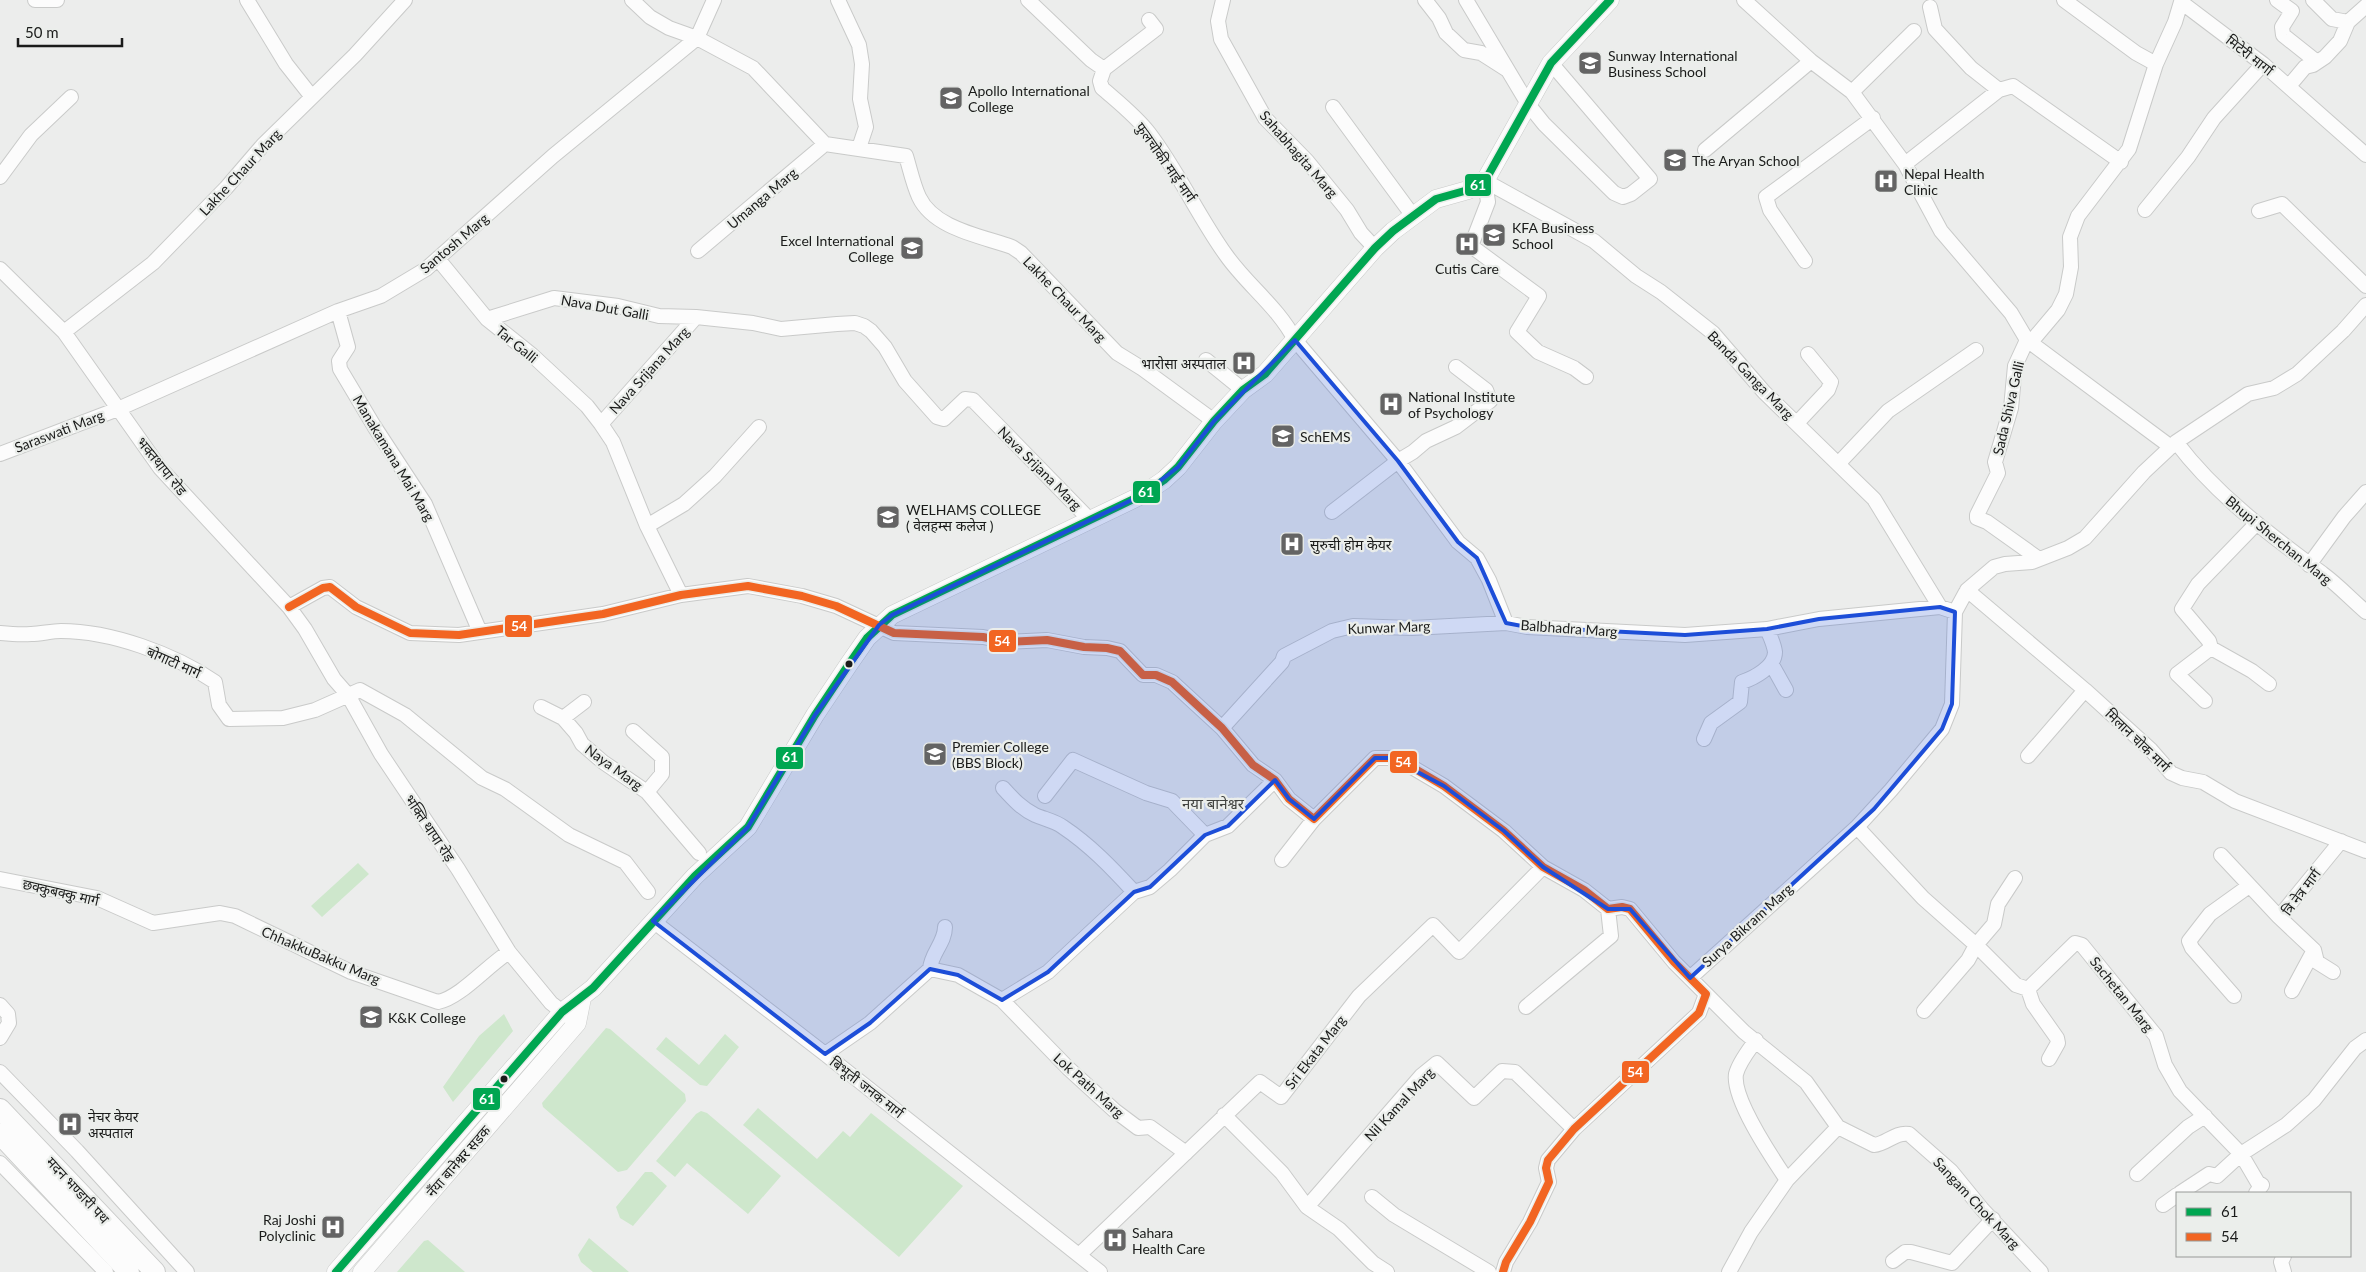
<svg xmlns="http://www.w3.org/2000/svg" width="2366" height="1272" viewBox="0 0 2366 1272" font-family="Lato,'Noto Sans Devanagari',sans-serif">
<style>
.green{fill:#cee7cc}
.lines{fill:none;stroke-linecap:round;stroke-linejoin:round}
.minor-casing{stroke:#c9cac9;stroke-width:16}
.major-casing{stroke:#c9cac9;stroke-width:19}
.highway-casing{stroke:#c9cac9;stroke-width:22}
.minor{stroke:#fcfcfc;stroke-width:14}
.major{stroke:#fcfcfc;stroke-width:18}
.highway{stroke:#fcfcfc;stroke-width:20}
.bus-1-casing{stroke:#ebeeeb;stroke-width:11}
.bus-2-casing{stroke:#ebeeeb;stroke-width:11}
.bus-1{stroke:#00a651;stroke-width:8}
.bus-2{stroke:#f26522;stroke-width:8}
.marked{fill:#1d4ed8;fill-opacity:0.2;stroke:#1d4ed8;stroke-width:4;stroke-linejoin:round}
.bus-dot{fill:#1a1b1a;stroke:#ebeeeb;stroke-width:2}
.labels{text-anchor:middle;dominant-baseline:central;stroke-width:4.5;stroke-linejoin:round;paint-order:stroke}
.poi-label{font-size:14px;fill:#1a1b1a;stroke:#ebeeeb;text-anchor:start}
.street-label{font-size:14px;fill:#1a1b1a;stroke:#ebeeeb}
.neighbourhood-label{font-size:15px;fill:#424441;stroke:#ebeeeb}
.line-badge{stroke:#ebeeeb;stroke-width:2}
.badge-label{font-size:14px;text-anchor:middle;font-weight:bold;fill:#fff}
</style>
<rect width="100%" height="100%" fill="#ecedec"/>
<path class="green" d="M358,863L369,874L322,917L311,906Z
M504,1014L513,1031L453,1102L443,1087L479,1036Z
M606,1028L610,1029L685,1094L686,1101L627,1170L618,1172L543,1107L542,1103Z
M725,1034L739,1047L707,1086L700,1085L656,1049L666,1037L699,1065Z
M758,1108L817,1159L843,1131L850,1137L871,1113L963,1186L899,1257L743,1125Z
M701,1111L707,1113L781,1176L748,1214L687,1163L675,1177L656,1161L696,1114Z
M645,1172H652L667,1186L633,1226L620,1218L616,1207Z
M589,1238L629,1272H593L581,1262L578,1255Z
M428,1240L465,1272H397L424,1241Z"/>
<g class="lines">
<g class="minor-casing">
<path id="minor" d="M35,0H57
M247,0L286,64L312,97
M632,0L650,17L669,28L697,38L753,68L825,144L906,156C910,169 913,184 919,197C934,229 982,236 1012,247L1021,253L1117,353L1143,369L1214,421
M838,0L859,45L862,64L860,99L866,127L859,148
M1028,0L1091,60L1104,69L1100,81L1102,88C1118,102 1136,116 1149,133C1178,171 1198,216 1226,255C1247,285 1278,307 1295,340L1398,461L1458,542L1477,558L1489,580L1506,623
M1223,0L1218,21L1221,39L1265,118L1307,161L1347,210L1361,233L1375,248
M1425,0L1439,18L1446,33L1464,50L1481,53L1506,69
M1466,0L1528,104L1544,124L1614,193L1623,197L1631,194L1650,179L1551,63
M1744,0L1811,61L1852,92L1905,164L1941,231L2011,313L2027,340L2171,447
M2064,0L2136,53L2156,64
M2277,0L2292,11L2282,27L2283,35L2317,62
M2313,0L2332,19L2348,22
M1930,7L1935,29L1971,68L1999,90
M1104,69L1156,29L1149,20
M2289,86L2305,67L2313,65L2325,57L2340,41L2348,22L2366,6
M1852,92L1914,31
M1333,107L1413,216
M1705,150L1811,61
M1905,164L1999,90L2013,86L2121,162
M0,177L31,135L71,97
M1485,181L1594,241L1636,276L1661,292L1713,333L1764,392L1874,499L1940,607
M1485,181L1488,202L1471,246L1539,296L1517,332L1538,352L1574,368L1586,377
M2145,210L2188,157L2214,118L2263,64
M2259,211L2282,204L2366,286
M698,251L825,144
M438,259L487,319L532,355L587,406L601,424
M1805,261L1770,210L1766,197L1873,118
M0,269L64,332L160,468L289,607L305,629L334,679L348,695L381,754L458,869L509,952L551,1003L569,1017
M338,311L348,347L339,361L340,369L374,426L425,504L480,632
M487,319L554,298L618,306L659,316L696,317
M64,332L153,263L226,188L263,145L355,55L405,0
M2027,340L2015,366L2011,408L1995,462L1998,473L1977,515V518L1987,522L2039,559
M2031,342L2058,310L2066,294L2071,267L2070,237L2078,216L2129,149L2156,64L2175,22L2181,2L2263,64L2366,155
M1206,360L1243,390
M1797,423L1828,390L1831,382L1808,354
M2176,442C2217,496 2269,534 2323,574C2338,585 2352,600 2366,612
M0,454L118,409L338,311L381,296L426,269L553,156L697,38L714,0
M1838,464L1888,411L1976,350
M1332,512L1398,461L1413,452L1426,441L1456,427L1490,401L1486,390L1456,367
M647,526L684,504L715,476L759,427
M2309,565L2344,517L2366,492
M1967,590L2085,690L2151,750L2171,773L2182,778L2203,782L2235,801L2366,851
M681,595L647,526L613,442L601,424L696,317L753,323L781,329L837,324L855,323L864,326L871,331L885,347L905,381L937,417L944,419L965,399L973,400L1091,521
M289,607L323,588L330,587L356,607L410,633L459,635L603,614L681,595L748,586L802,596L836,606L894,633L983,637L1008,642L1047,640L1084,647L1107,648L1120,651L1143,675H1156L1172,682L1222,728L1253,765L1275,780L1289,799L1314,819L1375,758H1391L1405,763L1444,786L1504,831L1543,867L1584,890L1608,909L1622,907L1630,909L1674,962L1706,994L1699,1013L1574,1129L1548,1160L1546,1168L1549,1182L1530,1222L1506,1262L1503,1272
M0,633C10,634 21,635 31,634C41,634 51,631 61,631C111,631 174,654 215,682L219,705L229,719L283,718L315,710L360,690L405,715L482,778L505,789L569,835L625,862L648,892
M2211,648L2252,671L2269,684
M1771,663L1786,690
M2205,701L2177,674L2211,648L2209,641L2182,609L2198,584L2256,524
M541,707L563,718L576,733L582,744L603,762L647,792L699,853
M563,718L584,702
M1222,728L1282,662L1284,656L1332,631L1353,626L1412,628L1506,623L1527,627L1685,635L1767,629L1819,619L1940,607L1955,612
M633,731L662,757V774L647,792
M1704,739L1711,723L1740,702L1742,682C1754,678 1775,667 1775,652C1774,644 1770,636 1767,629
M2028,756L2085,690
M1003,788C1013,799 1022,809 1035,815C1044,819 1055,821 1063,827C1090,845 1112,868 1134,892
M1045,796L1073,760L1146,793L1172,801L1205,835
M1857,827L1923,898L1976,945L2016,985L2028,989L2075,943L2082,945L2156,1036L2165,1065L2180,1091L2241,1154L2258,1183L2262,1185L2256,1193
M2221,855L2279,917
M1282,860L1314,819
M0,879L97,898L153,923L220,913L235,916L351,972L438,1002C460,998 488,965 509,952
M653,921L825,1054L1100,1272
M2314,950L2317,962L2333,972
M930,969C931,953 945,943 945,927
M1690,978L1857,827L1891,790L1942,729L1952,704L1955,612L1967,590L1994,567L2005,564L2032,562L2068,548L2085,538L2144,472L2176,442L2248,394L2274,388L2297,374L2343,331L2366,305
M2028,989L2033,1004L2057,1038L2058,1043L2049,1059
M2292,991L2314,950L2279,917L2341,841
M1706,994L1744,1032L1806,1082L1838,1127L1874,1145C1887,1144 1894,1132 1909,1134L1951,1171L1982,1209L2041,1272
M2234,996L2192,948L2189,941L2210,914L2249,886
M1002,1000L1068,1068L1114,1110L1138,1128L1150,1127L1186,1153
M0,1005L8,1014L9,1023L0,1038
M1526,1007L1611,936L1608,909
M1924,1011L1968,960L1976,945L1994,924L1998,904L2015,878
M1756,1040C1749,1050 1739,1062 1736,1074C1732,1099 1773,1159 1787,1180
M825,1054L870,1023L930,969L958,975L1002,1000L1048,972L1134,892L1150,887L1170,870L1205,835L1228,826L1275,780
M0,1072L77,1151L187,1272
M1224,1115L1282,1173L1307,1207
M0,1163L106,1272
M2137,1174L2188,1127L2205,1116
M2180,1193L2209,1174L2217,1176L2241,1154L2286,1125L2314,1100L2355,1048L2366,1040
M1372,1197L1394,1215L1489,1272
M2163,1205L2177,1195
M1079,1255L1260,1082L1281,1097L1359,996L1433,925L1459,952L1543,867
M2284,1256L2281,1262L2284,1272
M1893,1261L1905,1252H1911L1952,1263L1993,1219
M1387,1272L1373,1263L1339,1229L1307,1207L1421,1076L1437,1063L1474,1098L1502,1071L1515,1072L1574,1129
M1729,1272L1751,1232L1787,1180L1838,1127"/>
</g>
<g class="major-casing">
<path id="major" d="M336,1272L562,1012L593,988L695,876L748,827L815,715L849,664L867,638L892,615L1142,495L1164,480L1178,467L1214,421L1243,390L1265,374L1375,248L1393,231L1436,199L1468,190L1485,181L1551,63L1610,0
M362,1272L577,1023L582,998"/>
</g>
<g class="highway-casing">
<path id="highway" d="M0,1109L155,1272
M0,1134L129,1272"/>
</g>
<use href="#minor" class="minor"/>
<use href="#major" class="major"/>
<use href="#highway" class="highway"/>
<g class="bus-1-casing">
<path id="bus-1" d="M336,1272L562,1012L593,988L695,876L748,827L815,715L849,664L867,638L892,615L1142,495L1164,480L1178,467L1214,421L1243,390L1265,374L1375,248L1393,231L1436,199L1468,190L1485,181L1551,63L1610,0"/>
</g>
<g class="bus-2-casing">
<path id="bus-2" d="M289,607L323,588L330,587L356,607L410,633L459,635L603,614L681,595L748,586L802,596L836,606L894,633L983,637L1008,642L1047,640L1084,647L1107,648L1120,651L1143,675H1156L1172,682L1222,728L1253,765L1275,780L1289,799L1314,819L1375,758H1391L1405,763L1444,786L1504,831L1543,867L1584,890L1608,909L1622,907L1630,909L1674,962L1706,994L1699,1013L1574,1129L1548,1160L1546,1168L1549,1182L1530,1222L1506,1262L1503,1272"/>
</g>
<use href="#bus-1" class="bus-1"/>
<use href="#bus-2" class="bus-2"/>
</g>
<path class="marked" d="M1295,340L1398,461L1458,542L1477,558L1506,623L1527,627L1685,635L1767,629L1819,619L1940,607L1955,612L1952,704L1942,729L1874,809L1690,978L1630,909H1608L1543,867L1504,831L1444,786L1391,758H1375L1314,819L1289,799L1275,780L1228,826L1205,835L1150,887L1134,892L1048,972L1002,1000L958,975L930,969L870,1023L825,1054L653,921L748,827L815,715L879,625L892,615L1142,495L1178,467L1214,421Z"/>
<defs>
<g id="university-square" transform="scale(1.25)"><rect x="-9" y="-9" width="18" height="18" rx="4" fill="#646464" stroke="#ebeeeb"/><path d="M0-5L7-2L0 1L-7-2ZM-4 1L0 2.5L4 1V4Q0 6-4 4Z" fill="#fff"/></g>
<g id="hospital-square" transform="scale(1.25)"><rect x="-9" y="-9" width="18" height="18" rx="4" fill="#646464" stroke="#ebeeeb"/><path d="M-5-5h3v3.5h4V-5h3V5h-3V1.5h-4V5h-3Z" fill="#fff"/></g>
</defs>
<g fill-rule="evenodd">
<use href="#university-square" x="1590" y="63"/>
<use href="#university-square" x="951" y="98"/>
<use href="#university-square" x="1675" y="160"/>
<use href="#hospital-square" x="1886" y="181"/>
<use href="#university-square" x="1494" y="235"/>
<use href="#hospital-square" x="1467" y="244"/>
<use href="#university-square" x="912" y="248"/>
<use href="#hospital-square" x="1244" y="363"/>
<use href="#hospital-square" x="1391" y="404"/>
<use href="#university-square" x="1283" y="436"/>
<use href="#university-square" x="888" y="517"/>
<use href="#hospital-square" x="1292" y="544"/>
<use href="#university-square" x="935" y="754"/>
<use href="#university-square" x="371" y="1017"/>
<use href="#hospital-square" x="70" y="1124"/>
<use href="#hospital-square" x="333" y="1227"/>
<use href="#hospital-square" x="1115" y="1240"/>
</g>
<g class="bus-dot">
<circle cx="849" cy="664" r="4.5"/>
<circle cx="504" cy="1079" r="4.5"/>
</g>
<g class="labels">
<g class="poi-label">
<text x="1608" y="55">Sunway International<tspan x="1608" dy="16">Business School</tspan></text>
<text x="968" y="90">Apollo International<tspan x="968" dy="16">College</tspan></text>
<text x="1692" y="160">The Aryan School</text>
<text x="1904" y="173">Nepal Health<tspan x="1904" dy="16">Clinic</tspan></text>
<text x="1512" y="227">KFA Business<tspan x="1512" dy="16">School</tspan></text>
<text x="894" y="240" text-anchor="end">Excel International<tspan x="894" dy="16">College</tspan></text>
<text x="1467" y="268" text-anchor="middle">Cutis Care</text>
<text x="1226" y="363" text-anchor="end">भारोसा अस्पताल</text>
<text x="1408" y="396">National Institute<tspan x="1408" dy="16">of Psychology</tspan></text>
<text x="1300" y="436">SchEMS</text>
<text x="906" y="509">WELHAMS COLLEGE<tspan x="906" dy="16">( वेलहम्स कलेज )</tspan></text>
<text x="1310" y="544">सुरुची होम केयर</text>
<text x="952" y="746">Premier College<tspan x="952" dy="16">(BBS Block)</tspan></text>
<text x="388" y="1017">K&amp;K College</text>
<text x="88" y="1116">नेचर केयर<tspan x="88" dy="16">अस्पताल</tspan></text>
<text x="316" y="1219" text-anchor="end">Raj Joshi<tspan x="316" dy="16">Polyclinic</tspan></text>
<text x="1132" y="1232">Sahara<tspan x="1132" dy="16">Health Care</tspan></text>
</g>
<g class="street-label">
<text transform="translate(2250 55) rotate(38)">मिटेरी मार्गा</text>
<text transform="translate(1299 154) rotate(49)">Sahabhagita Marg</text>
<text transform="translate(1166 162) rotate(55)">फुलचोकी माई मार्ग</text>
<text transform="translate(240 172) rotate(-47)">Lakhe Chaur Marg</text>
<text transform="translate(762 198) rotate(-40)">Umanga Marg</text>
<text transform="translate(454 243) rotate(-40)">Santosh Marg</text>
<text transform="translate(1065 299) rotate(46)">Lakhe Chaur Marg</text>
<text transform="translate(605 307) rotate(10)">Nava Dut Galli</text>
<text transform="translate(517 344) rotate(39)">Tar Galli</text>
<text transform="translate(649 370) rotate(-48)">Nava Srijana Marg</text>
<text transform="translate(1751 375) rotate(46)">Banda Ganga Marg</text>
<text transform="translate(2008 408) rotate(-77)">Sada Shiva Galli</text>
<text transform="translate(59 431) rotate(-21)">Saraswati Marg</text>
<text transform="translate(394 458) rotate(59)">Manakamana Mai Marg</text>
<text transform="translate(162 466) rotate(51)">भक्तथापा रोड</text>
<text transform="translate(1040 468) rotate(45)">Nava Srijana Marg</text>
<text transform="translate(2279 540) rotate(39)">Bhupi Sherchan Marg</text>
<text transform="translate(1389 627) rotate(-2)">Kunwar Marg</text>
<text transform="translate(1569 628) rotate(4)">Balbhadra Marg</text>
<text transform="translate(174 662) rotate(24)">बोगाटी मार्ग</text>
<text transform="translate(2138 740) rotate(44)">मिलान चोक मार्ग</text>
<text transform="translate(614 767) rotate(36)">Naya Marg</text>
<text transform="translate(430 828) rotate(56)">भक्ति थापा रोड़</text>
<text transform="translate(61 892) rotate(13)">छक्कुबक्कु मार्ग</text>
<text transform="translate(2301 892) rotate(-53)">त्रि नेत्र मार्ग</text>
<text transform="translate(1747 925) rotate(-42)">Surya Bikram Marg</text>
<text transform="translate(321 955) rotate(23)">ChhakkuBakku Marg</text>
<text transform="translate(2122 994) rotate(51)">Sachetan Marg</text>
<text transform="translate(1315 1052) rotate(-52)">Sri Ekata Marg</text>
<text transform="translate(1089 1085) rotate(42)">Lok Path Marg</text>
<text transform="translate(867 1087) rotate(38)">बिभूती जनक मार्ग</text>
<text transform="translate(1399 1104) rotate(-47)">Nil Kamal Marg</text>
<text transform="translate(458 1161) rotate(-49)">नँया बानेश्वर सडक</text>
<text transform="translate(78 1190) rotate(47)">मदन भण्डारी पथ</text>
<text transform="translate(1977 1203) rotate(47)">Sangam Chok Marg</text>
</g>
<g class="neighbourhood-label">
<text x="1213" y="803">नया बानेश्वर</text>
</g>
</g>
<g class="line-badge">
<rect x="1464" y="173" width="28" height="24" rx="5" fill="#00a651"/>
<rect x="1132" y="480" width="29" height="24" rx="5" fill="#00a651"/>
<rect x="504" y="614" width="29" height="24" rx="5" fill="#f26522"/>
<rect x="988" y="629" width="29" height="24" rx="5" fill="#f26522"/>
<rect x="775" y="746" width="29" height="24" rx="5" fill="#00a651"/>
<rect x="1389" y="750" width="29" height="24" rx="5" fill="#f26522"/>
<rect x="1621" y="1060" width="29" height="24" rx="5" fill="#f26522"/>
<rect x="472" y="1087" width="29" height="24" rx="5" fill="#00a651"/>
</g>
<g class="badge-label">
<text x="1478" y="190">61</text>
<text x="1146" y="497">61</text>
<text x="519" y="631">54</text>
<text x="1002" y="646">54</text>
<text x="790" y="762">61</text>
<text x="1403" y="767">54</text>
<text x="1635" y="1077">54</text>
<text x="487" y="1104">61</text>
</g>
<rect x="2176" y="1192" width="175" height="65" fill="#ebeeeb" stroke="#979a97"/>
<rect x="2186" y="1208" width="25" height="8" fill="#00a651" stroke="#979a97"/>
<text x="2221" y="1217" font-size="15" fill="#1a1b1a">61</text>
<rect x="2186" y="1233" width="25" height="8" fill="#f26522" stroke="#979a97"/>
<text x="2221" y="1242" font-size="15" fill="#1a1b1a">54</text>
<path d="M18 38v8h104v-8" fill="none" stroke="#1a1b1a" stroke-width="2.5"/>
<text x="25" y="38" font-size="15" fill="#1a1b1a" stroke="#ebeeeb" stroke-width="4" paint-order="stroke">50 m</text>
</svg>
